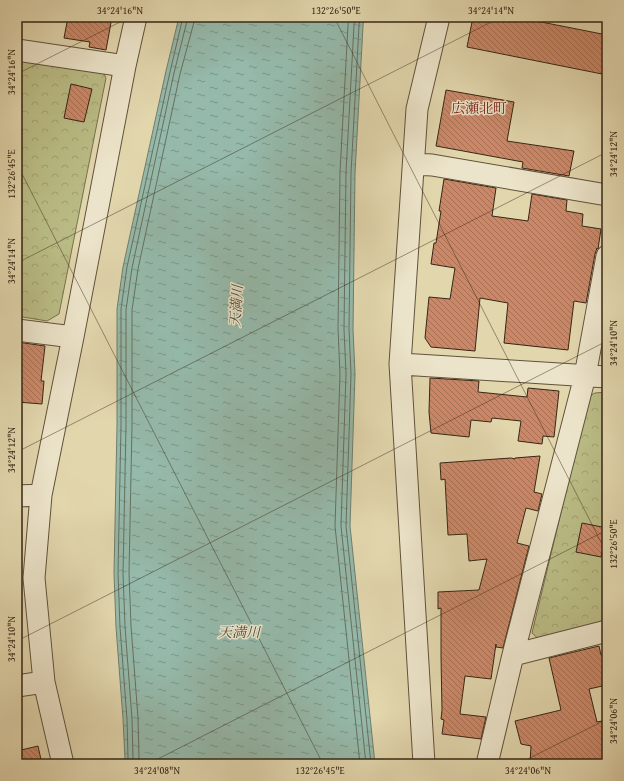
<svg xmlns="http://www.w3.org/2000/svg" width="624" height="781" viewBox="0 0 624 781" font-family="'Gentium Book Plus','Noto Serif JP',serif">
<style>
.park{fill:url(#park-crowns);stroke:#78714d}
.water{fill:url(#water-ripples);stroke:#6f7e6e}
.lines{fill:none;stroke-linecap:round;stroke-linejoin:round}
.shore{stroke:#667060;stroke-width:1}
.building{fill:url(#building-back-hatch);stroke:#362615}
.minor-casing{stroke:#61523b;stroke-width:23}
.minor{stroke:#ece4ca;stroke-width:21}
.ticks{fill:none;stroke:#362615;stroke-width:1;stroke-opacity:0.45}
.labels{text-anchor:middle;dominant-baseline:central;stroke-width:3;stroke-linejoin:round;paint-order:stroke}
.neighbourhood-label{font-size:14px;fill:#7a1f14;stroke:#ece4ca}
.water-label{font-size:14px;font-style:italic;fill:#4e4b3a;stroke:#ece4ca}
.neatline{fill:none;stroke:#362615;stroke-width:1.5}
.ticks-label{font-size:10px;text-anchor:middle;fill:#362615}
</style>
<defs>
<pattern id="park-crowns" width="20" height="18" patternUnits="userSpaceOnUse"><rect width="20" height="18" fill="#babc85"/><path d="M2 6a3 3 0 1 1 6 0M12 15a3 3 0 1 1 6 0" fill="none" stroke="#a0a172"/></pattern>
<pattern id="water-ripples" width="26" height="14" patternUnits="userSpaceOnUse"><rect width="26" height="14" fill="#95b9aa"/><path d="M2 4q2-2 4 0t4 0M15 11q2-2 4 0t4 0" fill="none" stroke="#7a9689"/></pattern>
<pattern id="building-back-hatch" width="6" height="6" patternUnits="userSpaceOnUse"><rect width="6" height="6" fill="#cb8868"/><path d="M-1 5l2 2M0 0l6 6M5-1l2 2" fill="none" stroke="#a66f54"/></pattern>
</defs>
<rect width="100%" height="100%" fill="#e2d6ad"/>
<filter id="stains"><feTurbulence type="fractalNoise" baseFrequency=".005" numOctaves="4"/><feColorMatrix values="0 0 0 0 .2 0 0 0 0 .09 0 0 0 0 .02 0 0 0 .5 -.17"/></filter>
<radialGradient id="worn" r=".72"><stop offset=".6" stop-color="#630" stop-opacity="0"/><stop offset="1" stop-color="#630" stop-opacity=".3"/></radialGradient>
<path class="park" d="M17,56L101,68L106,78L59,314L47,321L17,316Z
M607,392V625L542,642L532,633L589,396L595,393Z"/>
<path class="water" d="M179,17H364L363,26L355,173L353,329L355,374L350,526L375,764H98V762L125,759L123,719L116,627L114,573L117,426V309L123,267L166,71Z"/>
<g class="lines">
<path class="shore" d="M349,17L348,25L340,172L338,329L340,374L335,526L360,764
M355,17L354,25L346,172L344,329L346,374L341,526L366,764
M360,17L359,26L351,173L349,329L351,374L346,526L371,764
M117,764C122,763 127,764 128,758L127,719L120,627L118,573L121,426V309L127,267L170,72L183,17
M132,764L133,758L132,719L125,627L123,573L126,426V310L132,268L174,73L188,17
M138,764L139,758L138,718L131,626L129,573L132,426V310L138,269L180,74L194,22V17"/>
</g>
<path class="building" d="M68,17H112L106,50L89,47L90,42L64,38Z
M473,17H516L607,35V75L467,47Z
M71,84L92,89L84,122L64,118Z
M446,90L514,102L507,141L574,151L569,176L522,168L523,162L436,146Z
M444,179L496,188L492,216L528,221L532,194L567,200L566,211L583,214L582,226L601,229L598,249L597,248L595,254L586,303L574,301L568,350L504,343L508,303L480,298L475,351L431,347L425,338L429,297L450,299L455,268L431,264L434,243H436L441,211H439Z
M17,342L45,346L41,381H44L42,404L17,402Z
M430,378L479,381L478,392L527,397L528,388L559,391L554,437L543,436L542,444L518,441L521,421L492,418L491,422L471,420L469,437L431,433L429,412Z
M540,456L534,492L542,494L538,511L526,508L517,543L529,546L503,648L496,647V644L491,679L465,676L460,714L486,717L481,739L442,734L444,720L441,719L442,710L441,657V608L438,609V592L479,590L487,559L469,561L467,534L448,535L445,479L441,480L440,463L511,458L515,459V458Z
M582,523L607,528L601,557L576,552Z
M599,646L601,655L607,653V685L589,689L597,722L607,720V764H530L531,746L521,744L515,721L561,710L549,658Z
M38,746L42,764H17V751Z"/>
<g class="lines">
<g class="minor-casing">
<path id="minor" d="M17,50L125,66
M414,164L432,165L607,195
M17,330L73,337
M400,364L417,365L607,377
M17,496L41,495
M513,655L607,631
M17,686L44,682
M63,764L44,682L34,578L41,495L73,337L125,66L136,17
M424,764L400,364L417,109L439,17
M487,764L513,655L585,376L607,256"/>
</g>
<use href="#minor" class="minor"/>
</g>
<path class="ticks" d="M334,17L607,554M17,74L130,17M17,164L323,764M17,263L501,17M17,452L607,152M17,641L607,341M148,764L607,530M518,764L607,719"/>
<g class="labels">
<g class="neighbourhood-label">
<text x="479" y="108">広瀬北町</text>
</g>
<g class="water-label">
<text transform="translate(236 306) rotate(-86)">天満川</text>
<text x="239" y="632">天満川</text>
</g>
</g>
<rect width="624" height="781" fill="none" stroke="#e2d6ad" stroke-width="44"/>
<rect x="22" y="22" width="580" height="737" class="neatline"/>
<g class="ticks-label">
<text x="120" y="14">34°24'16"N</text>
<text x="336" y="14">132°26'50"E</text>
<text x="491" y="14">34°24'14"N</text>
<text transform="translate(11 72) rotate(-90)" y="4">34°24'16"N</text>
<text transform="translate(613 154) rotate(-90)" y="4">34°24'12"N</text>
<text transform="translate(11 174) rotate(-90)" y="4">132°26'45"E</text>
<text transform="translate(11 261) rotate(-90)" y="4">34°24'14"N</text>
<text transform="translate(613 343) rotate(-90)" y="4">34°24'10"N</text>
<text transform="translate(11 450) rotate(-90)" y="4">34°24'12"N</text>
<text transform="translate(613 544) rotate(-90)" y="4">132°26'50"E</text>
<text transform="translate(11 639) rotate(-90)" y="4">34°24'10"N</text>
<text transform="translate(613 721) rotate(-90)" y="4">34°24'06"N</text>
<text x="157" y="774">34°24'08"N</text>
<text x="320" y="774">132°26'45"E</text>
<text x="528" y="774">34°24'06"N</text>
</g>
<rect width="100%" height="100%" filter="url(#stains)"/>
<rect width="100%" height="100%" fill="url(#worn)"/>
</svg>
